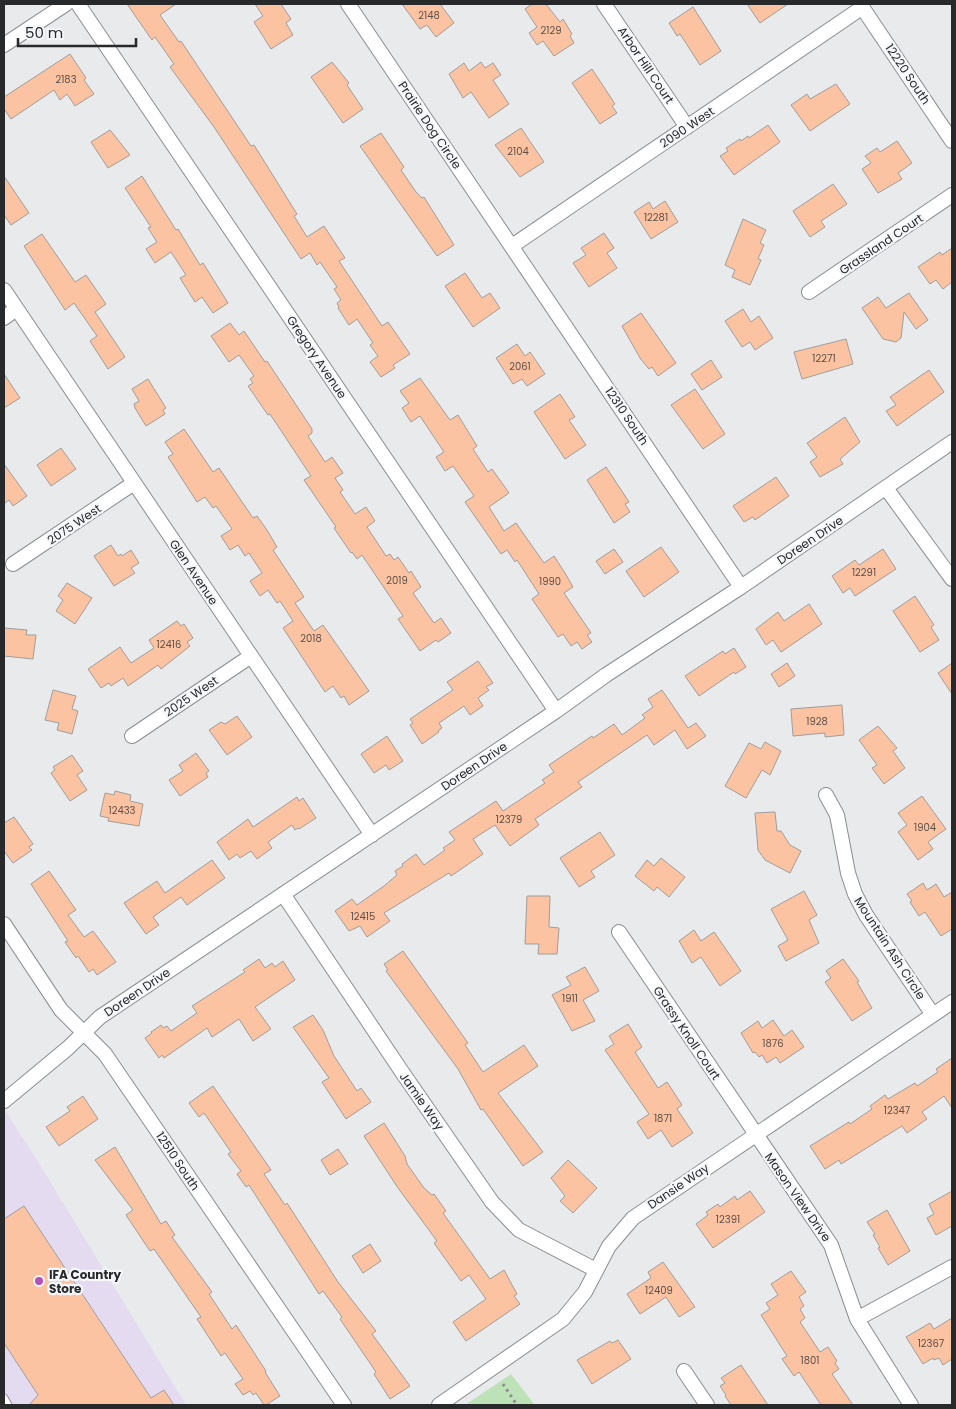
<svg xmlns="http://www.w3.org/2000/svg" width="956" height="1409" viewBox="0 0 956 1409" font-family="Poppins,sans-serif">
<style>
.commercial{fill:#e4dbf0}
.green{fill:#bde2b7}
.building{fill:#fcc3a2;stroke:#a09d9b}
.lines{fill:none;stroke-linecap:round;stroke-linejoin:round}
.service-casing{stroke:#8c8d90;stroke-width:9}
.minor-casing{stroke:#8c8d90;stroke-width:16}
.path{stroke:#8b8c8e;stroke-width:3;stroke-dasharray:2.5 4;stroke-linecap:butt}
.service{stroke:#fff;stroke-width:7}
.minor{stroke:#fff;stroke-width:14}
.poi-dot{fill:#b251b9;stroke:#f5f7fa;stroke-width:2}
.labels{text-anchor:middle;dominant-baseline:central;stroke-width:4.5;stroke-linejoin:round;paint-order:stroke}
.number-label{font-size:10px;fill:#5d5048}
.street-label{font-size:12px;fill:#28292a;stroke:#f5f7fa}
.poi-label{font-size:12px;font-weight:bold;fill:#28292a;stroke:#f5f7fa;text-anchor:start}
</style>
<rect width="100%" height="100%" fill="#e8eaec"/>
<path class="commercial" d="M4,1109L40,1165L186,1405H4Z"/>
<path class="green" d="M511,1374L534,1404L465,1405Z"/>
<path class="building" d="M127,4H176L160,15L179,42L181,41L251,146L254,145L297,214L294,216L307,237L324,226L345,258L339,261L382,326L388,322L410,354L393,365L395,368L381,377L370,362L378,356L370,345L373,343L357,319L349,325L338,308L339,307L337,303L341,300L334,289L337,287L320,262L317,265L310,253L301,259L214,127L170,67L174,64L155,37L152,40Z
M255,4H281L291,19L286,23L293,35L271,49L254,22L263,16Z
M402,4H440L454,23L436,37L427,25L420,29Z
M532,4H546L560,22L563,19L572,34L570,36L574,43L554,56L543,41L537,45L529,33L537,27L525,9Z
M747,4H788L760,23Z
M693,7L721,51L700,65L680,34L677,36L669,23Z
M70,54L86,78L84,80L94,94L75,106L67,94L60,100L54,90L11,119L4,109V97Z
M332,62L349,83L347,85L363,109L343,123L311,77Z
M481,62L485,68L493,63L501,75L493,80L509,104L489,118L471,92L463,98L449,74L464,63L469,71Z
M592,69L615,104L612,106L617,113L600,124L572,83Z
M836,84L850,104L810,131L791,105L807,94L810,99Z
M768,125L780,142L734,175L720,156L728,151L726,148L740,139L741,141L748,136L749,138Z
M521,128L544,162L520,177L495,145Z
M110,130L130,155L108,168L91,142Z
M381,133L404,167L401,170L416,192L422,198L424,197L454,245L437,256L360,146Z
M897,141L912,163L898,173L902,179L878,193L862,169L871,163L865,156L877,148L880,152Z
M4,176L29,213L11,225L4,215Z
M142,176L176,230L178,229L200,265L203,263L228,303L213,313L202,297L195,302L180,278L186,275L171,252L155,263L146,249L157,242L148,228L151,227L125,188Z
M833,184L847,204L821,221L825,227L810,237L793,211Z
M665,201L678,222L651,239L634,212L649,202L653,209Z
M743,219L766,230L760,243L764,245L758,259L761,260L750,285L732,277L735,270L725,265Z
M604,233L614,248L607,253L617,268L589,287L573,263L586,255L581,248Z
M42,234L75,282L86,275L106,304L95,312L125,357L108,369L90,341L97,336L74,303L65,310L24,246Z
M952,248V282L943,289L936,280L930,284L918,267L940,252L942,255Z
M465,273L482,298L490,293L500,308L473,327L445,286Z
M909,293L928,320L916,329L904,312L901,338L896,342L883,339L862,308L878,297L886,308Z
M743,309L751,322L759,316L773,338L755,350L750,342L742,347L725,321Z
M641,313L676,363L658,376L652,367L649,369L640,358L622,326Z
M230,323L239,335L244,331L265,362L267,361L312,429V433L308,436L325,462L332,457L343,473L335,478L343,490L340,492L355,514L366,507L375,521L367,527L386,556L390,554L394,560L398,557L409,573L411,571L421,587L413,593L434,623L441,618L451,633L438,642L436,640L420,651L398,619L403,616L362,555L357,559L352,552L351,553L334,528L336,527L304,480L311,476L270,414L268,415L248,386L253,383L250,379L254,376L239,355L229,362L211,336Z
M846,339L853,364L802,379L794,352Z
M517,344L525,356L530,352L545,374L527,386L522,379L513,384L496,358Z
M711,360L722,377L702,390L691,374Z
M929,370L944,392L897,426L886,411L896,405L890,397Z
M4,374L20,398L4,408Z
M420,378L450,420L458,415L477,446L473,449L488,472L492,469L509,493L489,507L504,531L516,523L544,563L554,556L565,573L573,587L564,593L591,633L587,635L592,642L582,649L577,642L571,646L563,634L558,637L532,599L539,594L517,560L515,562L507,550L501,554L465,502L474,496L453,466L445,471L436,457L444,452L420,416L411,422L402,408L409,403L400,391Z
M148,379L166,408L163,410L165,414L146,426L135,408L134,404L139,401L132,389Z
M695,389L725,434L703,449L671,405Z
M560,394L575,417L569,420L586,445L565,459L534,412Z
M845,417L860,442L840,459L843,464L820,477L810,462L817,457L807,443Z
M184,429L213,472L219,468L253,518L257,516L267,530L277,547L273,550L304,597L295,603L314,631L323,625L369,691L349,705L344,696L341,698L333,686L325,692L283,628L293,621L280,601L277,603L268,590L260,596L250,581L262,573L249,553L245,556L238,545L230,550L221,536L232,529L216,506L213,508L205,497L197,502L168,457L173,454L165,442Z
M61,448L76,469L51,486L37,465Z
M4,464L27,496L13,506L9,500L4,504Z
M606,467L629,502L625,504L630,512L614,523L587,480Z
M776,477L789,496L755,520L753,517L744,522L733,506Z
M111,545L118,556L121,554L122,556L131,550L139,563L131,568L135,573L114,586L94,556Z
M661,547L679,572L644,597L626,571Z
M614,549L623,562L605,574L596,561Z
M883,549L896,569L855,596L850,588L843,593L832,576L855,560L859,565Z
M67,583L92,598L75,624L56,611L63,600L58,596Z
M915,596L934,625L931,627L939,640L920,652L893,611Z
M809,604L822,624L781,652L773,640L766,645L756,629L778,612L784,621Z
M177,621L181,626L184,624L193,638L187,642L190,646L161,669L158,665L128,686L123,678L111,686L109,683L101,688L88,669L120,647L131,663L154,648L149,640Z
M4,628L27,630L26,635H36L33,659L4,656Z
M734,648L746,667L735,674L734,672L699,696L685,676L723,651L725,654Z
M478,661L493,683L486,687L489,690L478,698L483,706L470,715L464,706L439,723L442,728L438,731L439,732L422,744L410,725L413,723L410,719L453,690L447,682Z
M787,663L795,676L779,687L771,674Z
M952,663V694L938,673Z
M53,690L76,696L72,709L78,711L72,734L57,730L59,723L45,720Z
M662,690L688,728L696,723L706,736L687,749L675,730L654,745L647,735L578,782L582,787L535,819L539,825L510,846L495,825L473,839L483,854L451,876L449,873L384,913L390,921L367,937L360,926L349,931L335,911L352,899L357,905L384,886L397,875L395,871L403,866L402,864L416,854L424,865L445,850L443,848L455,840L449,832L496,801L503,811L545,783L542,780L554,772L549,765L592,736L593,738L614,724L622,735L645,718L642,715L653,707L648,699Z
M842,705L844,735L825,737V733L793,736L791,709Z
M237,716L252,737L227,755L209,730L221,722L225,724Z
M878,726L897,748L893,751L905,768L884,784L872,768L877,765L859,740Z
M387,736L403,761L389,770L386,765L374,773L361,754Z
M765,742L781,751L770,775L762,770L746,798L725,786L749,743L761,749Z
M196,753L209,771L206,773L208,777L180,796L169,780L183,771L179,765Z
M72,755L83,771L77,775L87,790L70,801L51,773L55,770L53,767Z
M115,791L131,795L130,801L143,804L139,826L108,821L109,818L100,816L105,793L114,795Z
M922,796L946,829L928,842L933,849L918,860L898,832L907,825L898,813Z
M297,797L299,801L303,798L316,818L299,829L298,828L295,830L292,825L268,842L272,848L257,859L251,851L240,858L237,854L229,860L217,842L248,819L253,827Z
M775,812L777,831H781L790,845L801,851L790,873L765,860L758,850L755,813Z
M14,817L33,844L29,847L32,850L13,863L4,851V823Z
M600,832L615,855L591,871L595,877L579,887L560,858Z
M661,858L685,877L669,897L657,887L654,891L635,876L647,860L654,866Z
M212,860L225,878L187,905L181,897L153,917L159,925L146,934L124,903L157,881L165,893Z
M49,871L76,910L68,915L84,937L93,931L116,962L97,975L93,969L89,972L78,956L76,958L65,942L68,941L31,884Z
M923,883L927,890L936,884L944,897L952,892V929L941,936L925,912L919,916L910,902L912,901L907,894Z
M804,891L817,915L809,920L819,943L786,961L778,946L788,940L771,909Z
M527,896H550L549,927L559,928L557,954H538L539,944H525Z
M694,930L701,941L714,932L741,971L720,986L701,957L692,963L679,941Z
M403,951L468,1043L465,1045L483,1072L524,1045L538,1066L498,1093L543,1152L523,1166L483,1109L481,1110L458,1069L386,971L388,970L384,964Z
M259,959L265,968L272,963L275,967L283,961L295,980L255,1007L271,1029L253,1041L239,1019L212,1037L207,1028L164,1058L162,1055L159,1058L145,1038L152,1033L151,1032L161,1025L163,1028L167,1026L171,1031L197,1013L192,1006L245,972L243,970Z
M843,959L859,981L857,982L872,1008L852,1021L825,982L831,978L826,971Z
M585,967L599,991L583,1000L595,1021L572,1031L552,995L571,985L566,977Z
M313,1015L323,1030L334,1056L357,1091L361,1088L371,1102L346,1119L322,1082L329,1078L293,1027Z
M773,1020L784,1036L792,1030L804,1047L780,1063L776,1057L767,1063L762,1055L759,1057L755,1052L753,1053L741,1033L758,1021L762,1028Z
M628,1024L642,1047L635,1052L658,1088L667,1082L682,1105L677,1109L693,1133L672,1147L661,1130L648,1139L637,1122L649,1114L605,1050L614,1044L609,1036Z
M952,1058V1108L944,1096L922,1112L927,1119L907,1133L902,1126L841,1164L839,1160L825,1169L810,1146L849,1122L850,1124L872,1109L870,1106L885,1095L888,1099L915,1083L917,1086L938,1072L936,1069Z
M213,1086L271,1170L264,1174L285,1205L287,1203L338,1282L376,1331L372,1334L410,1386L390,1399L374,1374L376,1372L340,1319L342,1317L323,1291L319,1294L249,1185L246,1187L237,1174L241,1171L228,1154L231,1152L204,1113L199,1117L189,1103Z
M83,1096L98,1119L59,1146L46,1127L70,1111L67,1107Z
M384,1123L405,1156L407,1164L424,1188L432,1195L434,1194L446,1211L443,1213L490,1279L504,1270L517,1294L514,1296L520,1304L466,1341L453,1322L486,1299L469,1275L461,1281L434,1243L437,1241L398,1188L364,1136Z
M115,1147L161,1224L166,1221L175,1235L172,1237L212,1292L209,1294L232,1329L236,1325L266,1371L265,1372L280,1396L266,1405H264L256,1393L253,1395L250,1391L243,1395L235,1384L243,1379L225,1353L221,1356L197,1319L201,1317L154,1249L150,1251L126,1215L133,1210L95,1160Z
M338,1149L348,1164L330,1175L321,1160Z
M568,1160L597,1188L573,1213L560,1201L565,1196L551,1178Z
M750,1191L765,1212L713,1248L696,1224L708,1215L706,1212L718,1204L720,1207L735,1196L737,1200Z
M952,1191V1226L936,1235L927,1218L934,1214L929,1204Z
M24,1206L151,1398L164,1390L174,1405H29L38,1395L4,1343V1219Z
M887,1210L910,1251L888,1265L878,1248L880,1247L873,1235L875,1234L867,1222Z
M370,1244L381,1261L363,1273L352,1256Z
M663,1262L695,1307L679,1317L666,1297L640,1314L627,1294L651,1278L648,1272Z
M791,1271L806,1292L799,1297L804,1306L800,1309L805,1318L800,1322L820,1352L828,1347L837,1361L835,1363L839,1369L832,1374L853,1405H821L799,1372L794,1376L782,1359L787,1356L761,1315L770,1309L766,1303L778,1295L771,1284Z
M952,1318V1359L943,1365L939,1358L934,1360L933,1358L923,1364L906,1337L930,1323L934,1329Z
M618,1340L631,1359L592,1384L577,1360L610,1341L612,1343Z
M741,1365L768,1405H731L725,1396L726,1395L720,1386L725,1383L721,1378Z"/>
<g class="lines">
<g class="service-casing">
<path id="service" d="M4,1398L8,1405"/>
</g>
<g class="minor-casing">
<path id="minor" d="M78,4L556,711
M348,4L741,587
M604,4L687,127
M860,4L952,141
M4,45L66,4
M512,246L863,7
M4,290L372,835
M809,292L952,195
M4,318L16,309
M886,488L952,579
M13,564L134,483
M132,736L251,656
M826,795L837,815L848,873L855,894L866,915L933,1015
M283,894L402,1072L492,1202L519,1230L596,1270
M4,924L61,1010L105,1054L344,1405
M619,932L831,1245L857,1319L911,1405
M4,1101L68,1048L100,1017L556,711L606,675L741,587L952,442
M857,1319L952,1267
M684,1371L707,1405
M439,1405L563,1319L585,1292L609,1246L633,1218L952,1002"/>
</g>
<path class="path" d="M503,1384L517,1405"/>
<use href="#service" class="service"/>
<use href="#minor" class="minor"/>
</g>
<circle class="poi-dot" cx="39" cy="1281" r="5"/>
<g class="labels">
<g class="number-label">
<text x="429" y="15">2148</text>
<text x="551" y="30">2129</text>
<text x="66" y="79">2183</text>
<text x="518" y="151">2104</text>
<text x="656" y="217">12281</text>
<text x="824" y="358">12271</text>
<text x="520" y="366">2061</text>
<text x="864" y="572">12291</text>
<text x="397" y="580">2019</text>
<text x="550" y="581">1990</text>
<text x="311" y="638">2018</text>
<text x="169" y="644">12416</text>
<text x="817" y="721">1928</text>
<text x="122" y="810">12433</text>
<text x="509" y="819">12379</text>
<text x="925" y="827">1904</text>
<text x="363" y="916">12415</text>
<text x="570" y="998">1911</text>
<text x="773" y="1043">1876</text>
<text x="897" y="1110">12347</text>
<text x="663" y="1118">1871</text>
<text x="728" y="1219">12391</text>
<text x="659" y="1290">12409</text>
<text x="931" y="1343">12367</text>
<text x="810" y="1360">1801</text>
</g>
<g class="street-label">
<text transform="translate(646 65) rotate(56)">Arbor Hill Court</text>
<text transform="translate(908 74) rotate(56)">12220 South</text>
<text transform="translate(430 125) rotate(56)">Prairie Dog Circle</text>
<text transform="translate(687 127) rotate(-34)">2090 West</text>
<text transform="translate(881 244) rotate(-34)">Grassland Court</text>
<text transform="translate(317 357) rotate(56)">Gregory Avenue</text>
<text transform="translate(627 416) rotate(56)">12310 South</text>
<text transform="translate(74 524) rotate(-34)">2075 West</text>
<text transform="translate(810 540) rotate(-34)">Doreen Drive</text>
<text transform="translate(194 572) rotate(56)">Glen Avenue</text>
<text transform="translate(191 696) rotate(-34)">2025 West</text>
<text transform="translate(474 766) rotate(-34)">Doreen Drive</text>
<text transform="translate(890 948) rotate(57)">Mountain Ash Circle</text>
<text transform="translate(137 992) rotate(-34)">Doreen Drive</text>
<text transform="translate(687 1033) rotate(56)">Grassy Knoll Court</text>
<text transform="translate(422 1101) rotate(55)">Jamie Way</text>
<text transform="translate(178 1161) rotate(56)">12510 South</text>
<text transform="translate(678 1186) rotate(-34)">Dansie Way</text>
<text transform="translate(798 1197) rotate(55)">Mason View Drive</text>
</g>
<g class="poi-label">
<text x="49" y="1274">IFA Country<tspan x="49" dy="14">Store</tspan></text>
</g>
</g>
<rect width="956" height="1409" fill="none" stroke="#28292a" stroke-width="10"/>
<path d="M18 38v8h118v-8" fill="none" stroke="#28292a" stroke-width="2.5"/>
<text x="25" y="38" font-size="15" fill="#28292a" stroke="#f5f7fa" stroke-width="4" paint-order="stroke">50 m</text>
</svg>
